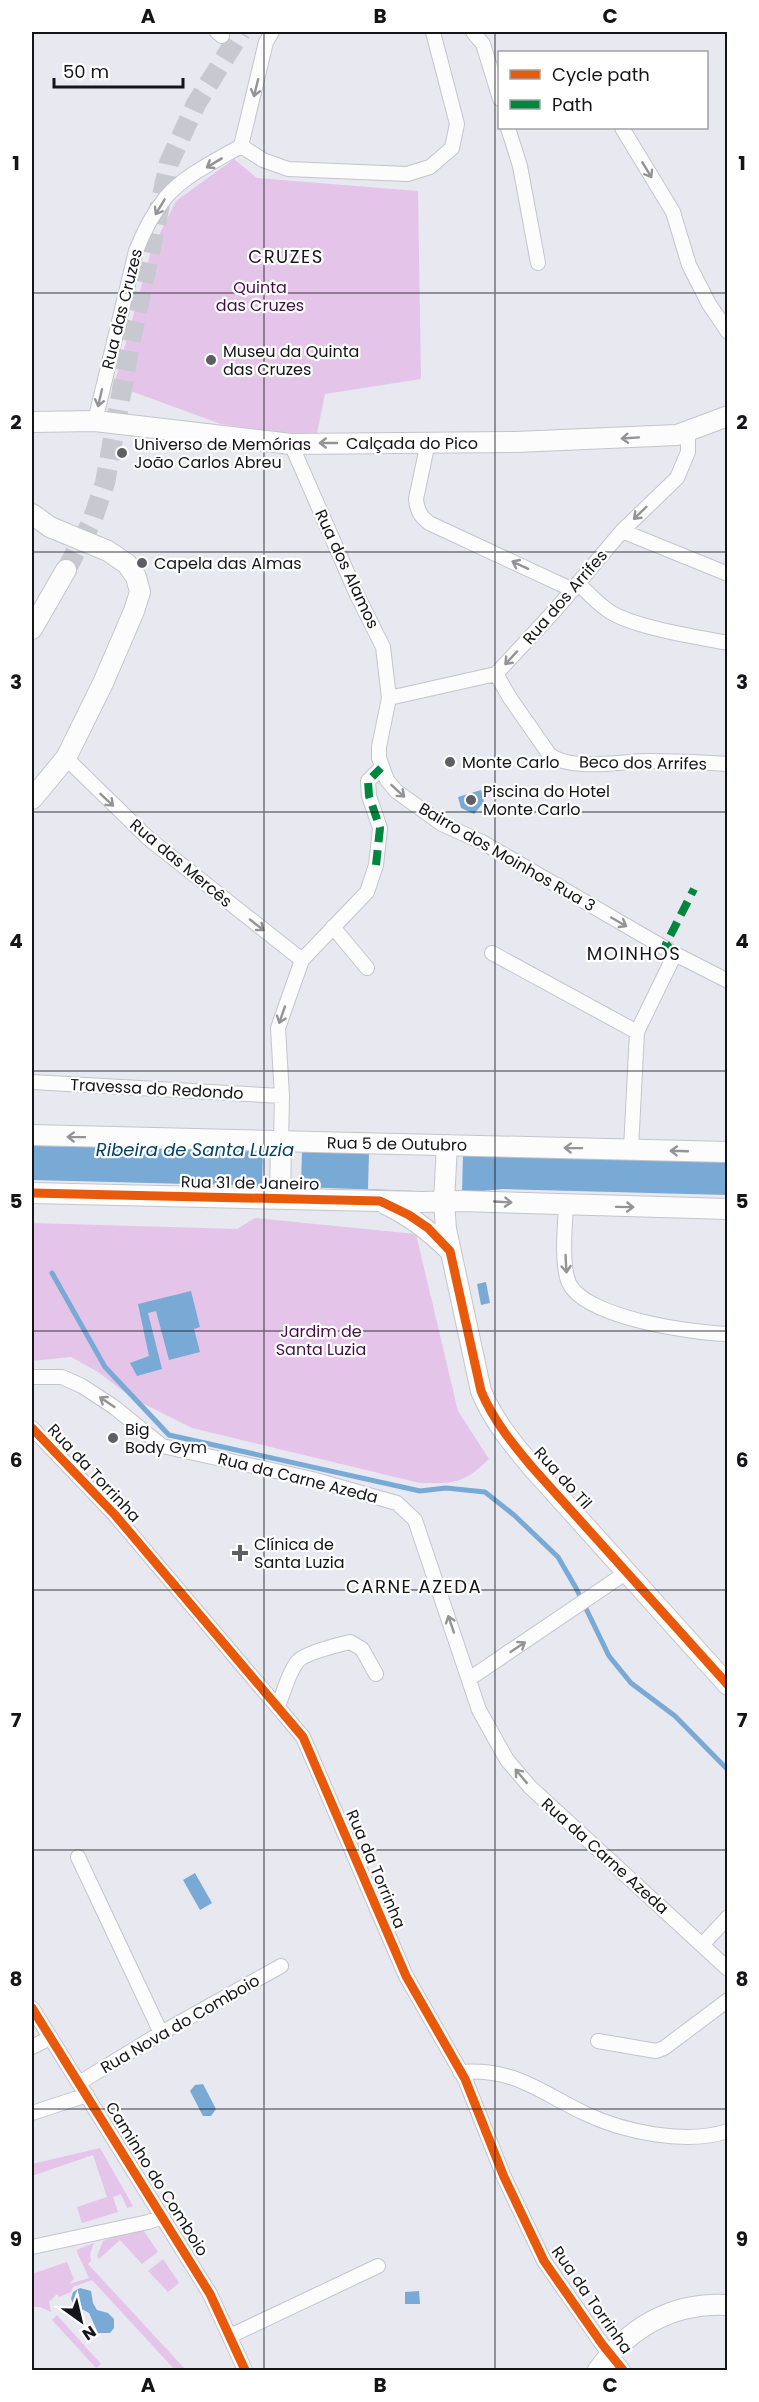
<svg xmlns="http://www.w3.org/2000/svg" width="759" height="2402" viewBox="0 0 759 2402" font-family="Poppins,sans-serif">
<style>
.green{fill:#e5c4e9}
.water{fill:#78aad5}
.pier{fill:#e8e8f1}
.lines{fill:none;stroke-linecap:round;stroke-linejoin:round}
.stream{stroke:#78aad5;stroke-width:5}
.secondary-tunnel{stroke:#c8c8d1;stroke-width:20;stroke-dasharray:20 10;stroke-linecap:butt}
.street-casing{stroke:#c4c4cc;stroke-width:16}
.secondary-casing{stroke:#c4c4cc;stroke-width:22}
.street{stroke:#fcfcfd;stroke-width:14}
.secondary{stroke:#fcfcfd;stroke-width:20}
.quiet{stroke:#00873e;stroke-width:8;stroke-dasharray:15 8;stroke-linecap:butt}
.cycleway-casing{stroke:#fff;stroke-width:13}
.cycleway{stroke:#e8590c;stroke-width:9}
.oneway{stroke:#949496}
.grid{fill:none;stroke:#141419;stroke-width:1.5;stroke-opacity:0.55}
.poi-dot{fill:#5e5e65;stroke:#fff;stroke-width:2}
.labels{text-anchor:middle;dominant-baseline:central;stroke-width:4.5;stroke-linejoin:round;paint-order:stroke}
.park-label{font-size:16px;fill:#450c47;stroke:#fff}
.street-label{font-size:16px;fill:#141419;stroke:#fff}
.poi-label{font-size:16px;fill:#141419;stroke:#fff;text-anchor:start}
.neighbourhood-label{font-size:18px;letter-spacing:1.5px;fill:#141419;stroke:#fff}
.water-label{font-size:18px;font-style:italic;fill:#043f65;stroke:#fff}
.neatline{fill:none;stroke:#141419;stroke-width:2}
.grid-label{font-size:20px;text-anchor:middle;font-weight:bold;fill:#141419}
</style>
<rect width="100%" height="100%" fill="#e8e8f1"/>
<path class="green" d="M234,159L257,178L418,191L421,379L325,394L316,438L221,424L114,385L151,251L176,201Z
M255,1218L416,1234L458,1411L489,1459C464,1483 455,1484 420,1483L192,1428L132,1398L98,1372L71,1357L32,1361V1223L237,1229Z
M100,2148L133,2206L127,2208L121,2194L113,2197L118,2212L82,2223L77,2207L107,2197L93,2155L32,2176V2164Z
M141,2227L158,2252L142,2264L120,2240L99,2259L97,2256L103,2241Z
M94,2243L90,2254L91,2261L88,2264L186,2370H175L92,2280L73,2287L71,2292L59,2297L57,2294L49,2302L51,2312L40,2307H32V2274L67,2262L74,2279L69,2284L89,2278L77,2252L78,2249Z
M163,2259L179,2283L168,2292L148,2271Z
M57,2315L101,2364L96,2368L52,2320Z"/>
<path class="water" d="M481,790L484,802L474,814L461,808L458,797Z
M32,1146L191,1148L728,1161L727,1195L503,1189L462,1193L301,1187L32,1180Z
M486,1282L490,1303L481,1305L477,1284Z
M191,1291L200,1327L194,1329L200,1352L169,1360L156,1311L148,1313L162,1369L137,1376L130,1363L149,1356L138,1304Z
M195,1873L212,1903L200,1910L183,1880Z
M203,2084L216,2109L211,2116H203L190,2091L195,2085Z
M80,2288L91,2291L93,2303L97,2310L108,2313L114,2319V2328L110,2333H98L89,2313L73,2304L71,2299L73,2292Z
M419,2291L420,2304H405V2292Z"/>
<path class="pier" d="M263,1150L302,1151L301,1187L262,1186Z
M369,1152L463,1154L462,1193L368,1189Z"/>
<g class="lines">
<path class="stream" d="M52,1273L105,1367L169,1435L420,1491L446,1488L485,1492L514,1515L558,1557L576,1588L609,1656L631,1683L675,1716L728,1770"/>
<path class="secondary-tunnel" d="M66,570L92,521L105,483L131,340L169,163L196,104L241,32"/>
<g class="street-casing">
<path id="street" d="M217,32L222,36
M473,32L483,44L500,99
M508,128L520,166L538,263
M622,128L673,212L689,265L709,304L728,332
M241,146L263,160L288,169L407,174L430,167L452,148L457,124L433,32
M95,421L136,251C143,233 154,212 166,197C185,175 217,160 241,146L266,42L272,32
M428,442L416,499C417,510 420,516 429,523L573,590
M291,444L357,595L383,647L389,698L379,747V758L387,780L396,791L442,824L482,842L675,954L728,981
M622,531L728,574
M578,583C587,592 596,602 606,609C629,627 697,637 728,643
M496,674L510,698L549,754C570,772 622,761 649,761C675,761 702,762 728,764
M389,698L496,674L557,608L622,531L677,478L688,452V431
M66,758L149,839L302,960
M333,927L367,968
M492,953L637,1032
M32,1082L282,1096
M281,1142L282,1096L278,1028L302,960L367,892L376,865L380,828L369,796L368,781L381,768
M631,1149L637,1032L675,954
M566,1205C565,1226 561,1265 569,1283C585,1318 693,1333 728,1334
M32,1377H62L82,1386L114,1407L162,1446L312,1479L397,1503L415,1520L479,1710L507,1760L530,1787L728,1969
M32,1428L115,1515L303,1737L406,1976L465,2079L504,2177L544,2261L602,2344L623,2370
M469,1679L627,1572
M278,1706C284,1692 288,1674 297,1662C304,1653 338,1645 350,1642L362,1649L376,1674
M78,1857L161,2033
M702,1945L728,1917
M32,2008L210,2294L245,2370
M598,2041L656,2051L664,2048L728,2000
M32,2047L50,2038
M460,2072C515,2068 538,2091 584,2113C624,2132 685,2145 728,2131
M79,2083L161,2033L281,1966
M32,2113L87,2095
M32,2247L148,2222L163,2217
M230,2336L378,2266"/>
</g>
<g class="secondary-casing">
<path id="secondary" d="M32,422L95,421L291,444L516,442L677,435L728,416
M32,514L50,527L108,551L127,564L136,577L140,592L134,611L103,683L66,758L32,799
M32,629L66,570
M32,1135L728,1152
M447,1145L444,1201L446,1229L481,1391C493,1420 512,1443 532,1467L728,1685
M32,1193L422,1202L462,1201L728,1209
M280,1198L281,1142
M385,1204C411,1216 430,1231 450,1251
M598,2370C630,2327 672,2302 728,2305"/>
</g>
<use href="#street" class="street"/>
<use href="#secondary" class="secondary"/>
<path class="quiet" d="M376,865L380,828L369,796L368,781L381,768
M675,954L666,944L694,889"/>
<g class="cycleway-casing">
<path id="cycleway" d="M32,1193L380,1201L409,1215L428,1228L450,1251L481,1391C493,1420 512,1443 532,1467L728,1685
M32,1428L115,1515L303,1737L406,1976L465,2079L504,2177L544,2261L602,2344L623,2370
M32,2008L210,2294L245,2370"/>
</g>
<use href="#cycleway" class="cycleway"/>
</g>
<defs><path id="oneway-shaft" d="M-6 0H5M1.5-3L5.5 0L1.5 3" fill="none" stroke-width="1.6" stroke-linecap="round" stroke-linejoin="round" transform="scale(1.5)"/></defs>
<g class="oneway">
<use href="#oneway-shaft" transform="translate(256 88) rotate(104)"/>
<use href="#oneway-shaft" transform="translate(214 163) rotate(149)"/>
<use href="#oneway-shaft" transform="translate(647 170) rotate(59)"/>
<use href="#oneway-shaft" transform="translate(160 207) rotate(121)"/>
<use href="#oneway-shaft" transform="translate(100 398) rotate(103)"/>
<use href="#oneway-shaft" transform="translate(630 438) rotate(176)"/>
<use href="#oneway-shaft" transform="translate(328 443) rotate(180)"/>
<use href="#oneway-shaft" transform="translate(640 513) rotate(136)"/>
<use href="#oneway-shaft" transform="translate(520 565) rotate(-155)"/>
<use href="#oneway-shaft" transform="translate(511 658) rotate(133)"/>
<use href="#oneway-shaft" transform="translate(398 791) rotate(42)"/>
<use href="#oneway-shaft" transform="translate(107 800) rotate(43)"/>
<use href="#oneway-shaft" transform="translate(619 922) rotate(30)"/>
<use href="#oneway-shaft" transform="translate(257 925) rotate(38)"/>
<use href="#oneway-shaft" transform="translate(282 1015) rotate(109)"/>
<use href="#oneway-shaft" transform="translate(76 1137) rotate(-179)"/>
<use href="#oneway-shaft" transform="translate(573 1148) rotate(-179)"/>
<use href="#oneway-shaft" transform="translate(679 1151) rotate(-178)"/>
<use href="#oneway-shaft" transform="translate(503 1202) rotate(3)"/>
<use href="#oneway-shaft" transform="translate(625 1207) rotate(1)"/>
<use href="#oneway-shaft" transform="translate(566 1264) rotate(87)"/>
<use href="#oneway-shaft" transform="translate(107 1402) rotate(-146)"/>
<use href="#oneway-shaft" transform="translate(451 1624) rotate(-109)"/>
<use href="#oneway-shaft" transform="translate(518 1647) rotate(-34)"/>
<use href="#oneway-shaft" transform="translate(521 1776) rotate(-130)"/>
</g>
<path class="grid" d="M264,32V2370M495,32V2370M32,293H728M32,552H728M32,812H728M32,1071H728M32,1331H728M32,1590H728M32,1850H728M32,2109H728"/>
<g class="poi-dot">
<circle cx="211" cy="360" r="6"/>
<circle cx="122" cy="453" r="6"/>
<circle cx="142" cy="563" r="6"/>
<circle cx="450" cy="762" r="6"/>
<circle cx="471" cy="800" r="6"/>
<circle cx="113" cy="1438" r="6"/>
<path d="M237 1544h6v6h6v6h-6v6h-6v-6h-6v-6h6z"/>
</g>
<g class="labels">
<g class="park-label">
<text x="260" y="287">Quinta<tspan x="260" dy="18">das Cruzes</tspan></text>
<text x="321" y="1331">Jardim de<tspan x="321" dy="18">Santa Luzia</tspan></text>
</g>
<g class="street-label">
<text transform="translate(122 309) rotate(-76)">Rua das Cruzes</text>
<text x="412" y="443">Calçada do Pico</text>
<text transform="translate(347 569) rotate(65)">Rua dos Alamos</text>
<text transform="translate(565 597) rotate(-49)">Rua dos Arrifes</text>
<text transform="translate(643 763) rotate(1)">Beco dos Arrifes</text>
<text transform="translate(507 857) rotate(30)">Bairro dos Moinhos Rua 3</text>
<text transform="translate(181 863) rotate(40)">Rua das Mercês</text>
<text transform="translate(157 1089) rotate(3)">Travessa do Redondo</text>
<text transform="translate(397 1144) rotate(1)">Rua 5 de Outubro</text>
<text transform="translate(250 1183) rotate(1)">Rua 31 de Janeiro</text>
<text transform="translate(94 1473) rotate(47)">Rua da Torrinha</text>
<text transform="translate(298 1478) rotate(14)">Rua da Carne Azeda</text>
<text transform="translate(563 1478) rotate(48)">Rua do Til</text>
<text transform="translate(605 1856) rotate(42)">Rua da Carne Azeda</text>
<text transform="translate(376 1869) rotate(67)">Rua da Torrinha</text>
<text transform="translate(180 2024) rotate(-30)">Rua Nova do Comboio</text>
<text transform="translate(157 2179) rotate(58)">Caminho do Comboio</text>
<text transform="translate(592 2300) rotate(55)">Rua da Torrinha</text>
</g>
<g class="poi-label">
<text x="223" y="351">Museu da Quinta<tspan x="223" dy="18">das Cruzes</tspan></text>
<text x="134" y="444">Universo de Memórias<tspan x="134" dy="18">João Carlos Abreu</tspan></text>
<text x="154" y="563">Capela das Almas</text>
<text x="462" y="762">Monte Carlo</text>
<text x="483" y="791">Piscina do Hotel<tspan x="483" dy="18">Monte Carlo</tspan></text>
<text x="125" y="1429">Big<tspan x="125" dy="18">Body Gym</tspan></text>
<text x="254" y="1544">Clínica de<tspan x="254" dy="18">Santa Luzia</tspan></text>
</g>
<g class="neighbourhood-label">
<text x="286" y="256">CRUZES</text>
<text x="634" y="953">MOINHOS</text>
<text x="414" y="1586">CARNE AZEDA</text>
</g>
<g class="water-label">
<text x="195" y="1149">Ribeira de Santa Luzia</text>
</g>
</g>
<rect width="759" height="2402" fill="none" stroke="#ffffff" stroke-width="66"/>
<rect x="498" y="51" width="210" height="78" fill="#ffffff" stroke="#a1a1a3" stroke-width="1.5"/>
<rect x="510" y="70" width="30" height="9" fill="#e8590c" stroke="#a1a1a3" stroke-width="1.5"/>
<text x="552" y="81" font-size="18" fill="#141419">Cycle path</text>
<rect x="510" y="100" width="30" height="9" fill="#00873e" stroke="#a1a1a3" stroke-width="1.5"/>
<text x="552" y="111" font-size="18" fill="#141419">Path</text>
<g transform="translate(81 2321) rotate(146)" stroke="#ffffff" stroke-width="4.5" paint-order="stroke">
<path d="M0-4.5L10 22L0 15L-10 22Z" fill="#141419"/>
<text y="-9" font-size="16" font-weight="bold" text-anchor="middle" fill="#141419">N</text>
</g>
<path d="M54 78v9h129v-9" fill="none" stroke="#141419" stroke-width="3"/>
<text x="63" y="78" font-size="18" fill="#141419" stroke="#ffffff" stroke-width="4.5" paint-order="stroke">50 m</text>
<rect x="33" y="33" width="693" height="2336" class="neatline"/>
<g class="grid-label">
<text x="148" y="23">A</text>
<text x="380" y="23">B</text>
<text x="610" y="23">C</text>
<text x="16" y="170">1</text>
<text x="742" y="170">1</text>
<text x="16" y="429">2</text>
<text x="742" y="429">2</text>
<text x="16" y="689">3</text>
<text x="742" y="689">3</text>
<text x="16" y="948">4</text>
<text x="742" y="948">4</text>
<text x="16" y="1208">5</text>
<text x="742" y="1208">5</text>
<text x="16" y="1467">6</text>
<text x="742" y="1467">6</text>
<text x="16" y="1727">7</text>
<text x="742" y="1727">7</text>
<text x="16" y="1986">8</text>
<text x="742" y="1986">8</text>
<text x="16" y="2246">9</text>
<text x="742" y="2246">9</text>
<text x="148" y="2392">A</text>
<text x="380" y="2392">B</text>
<text x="610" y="2392">C</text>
</g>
</svg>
